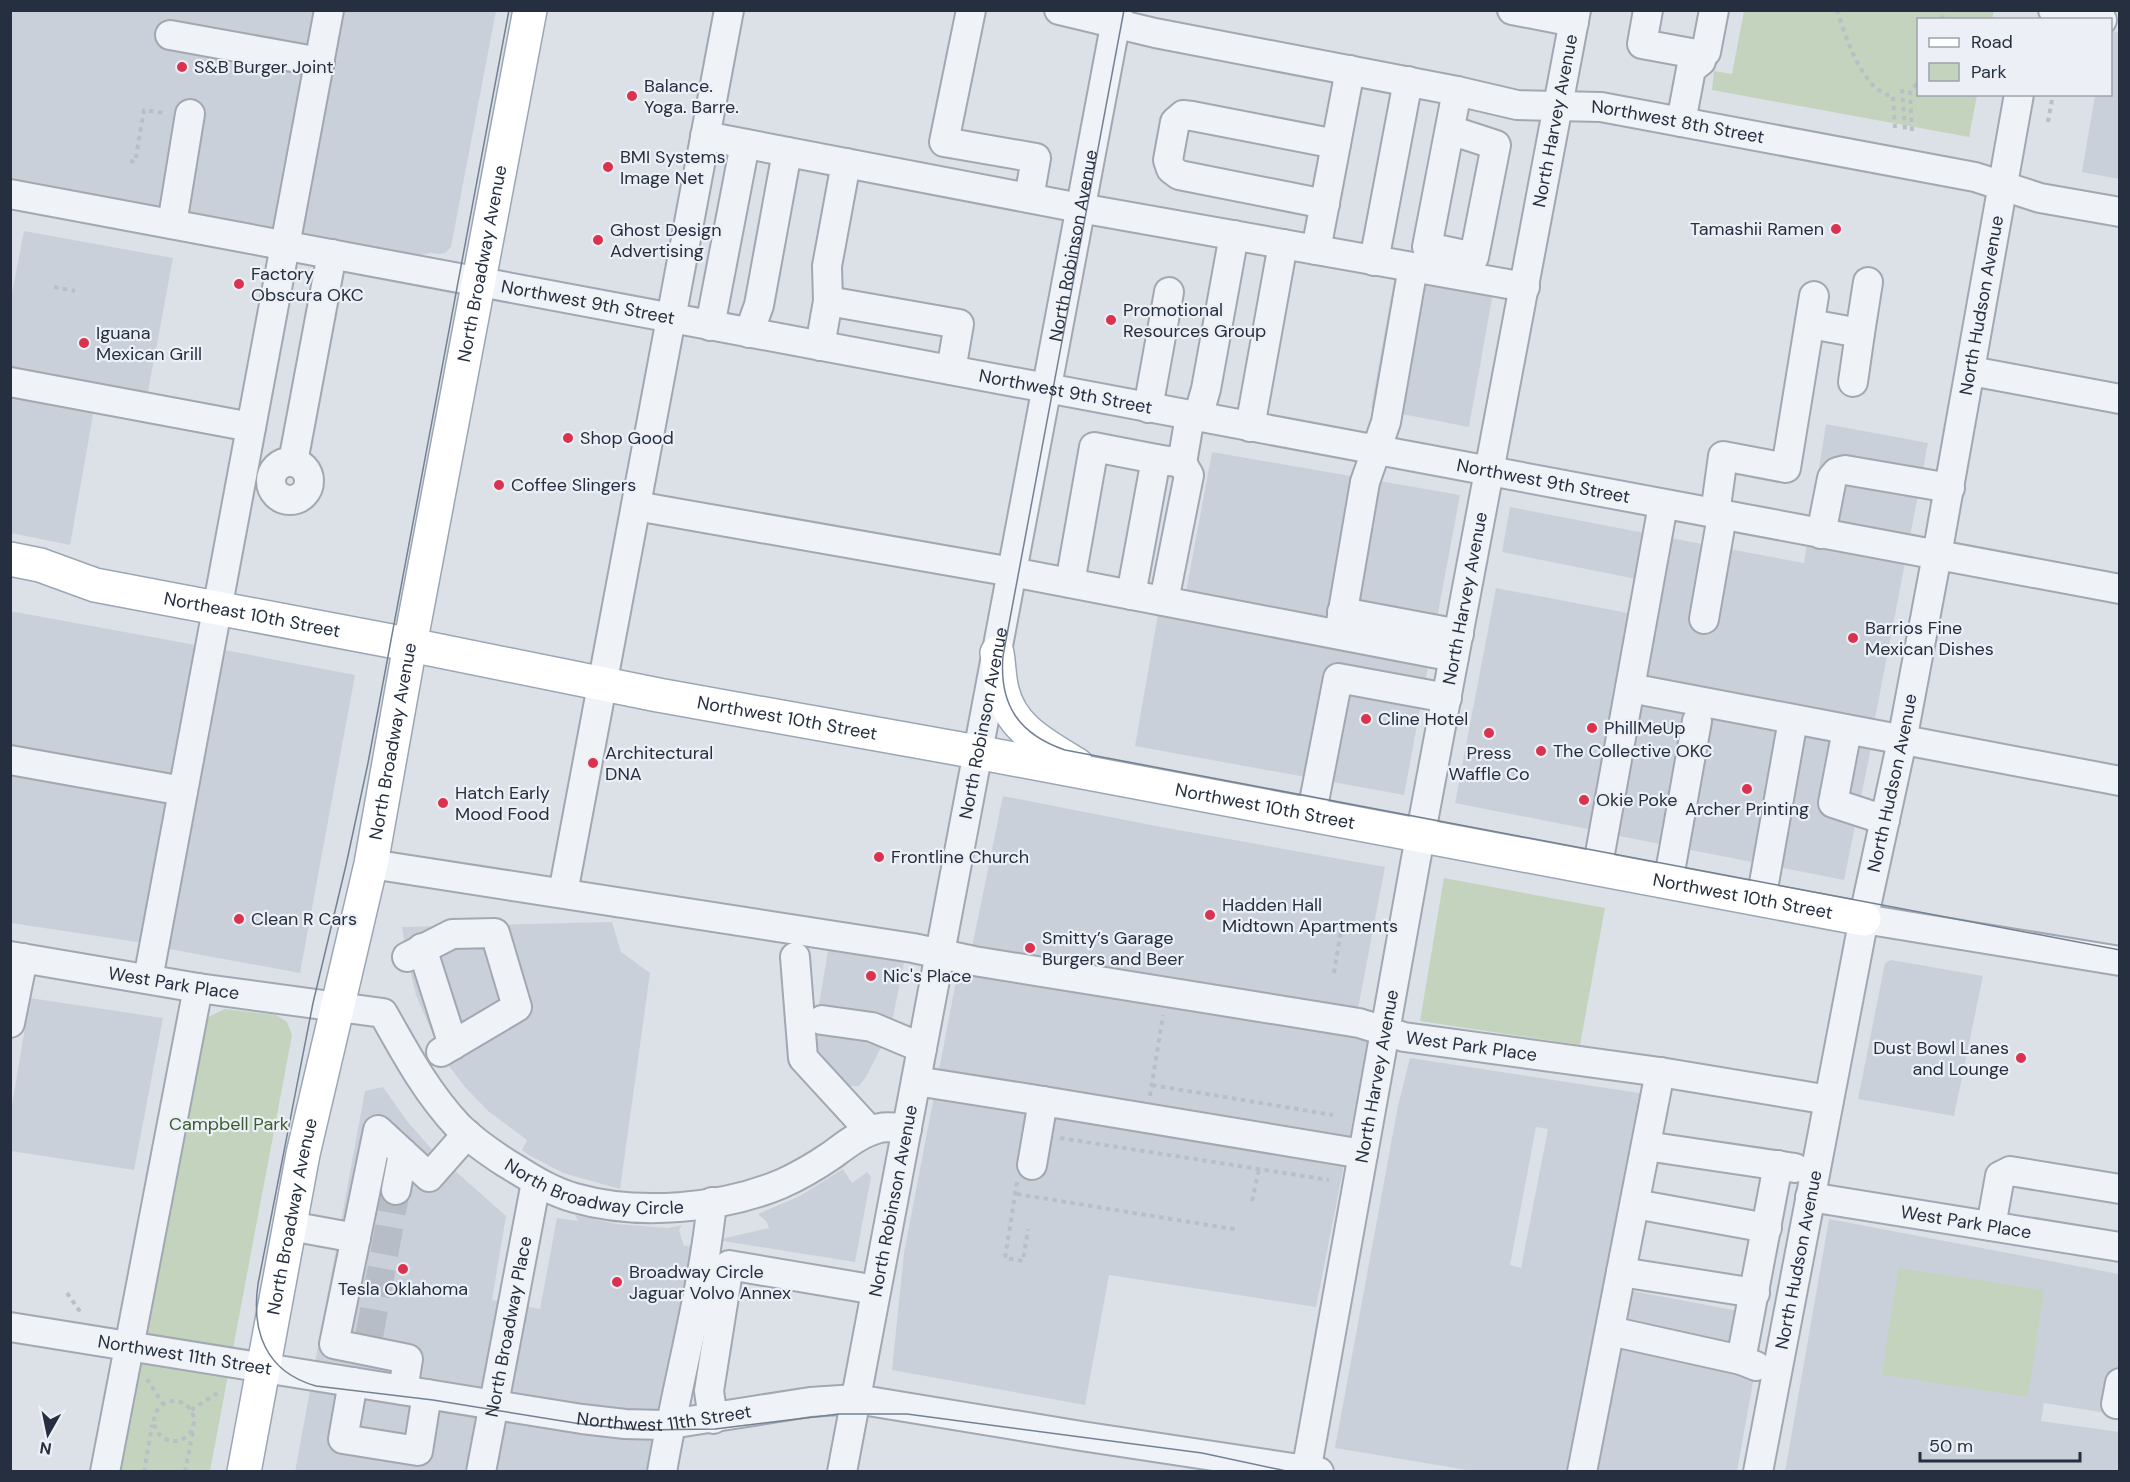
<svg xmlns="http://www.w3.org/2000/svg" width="2130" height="1482" viewBox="0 0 2130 1482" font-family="'DM Sans',sans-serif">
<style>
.built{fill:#cad0da;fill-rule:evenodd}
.green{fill:#c3d3bd}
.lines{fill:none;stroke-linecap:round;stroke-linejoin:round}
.minor-tunnel{stroke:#b7bdc6;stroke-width:28;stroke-dasharray:28 14;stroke-linecap:butt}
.minor-casing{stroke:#a1a8b2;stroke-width:32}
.major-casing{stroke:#9ba6b5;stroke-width:36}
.path{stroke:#babfc7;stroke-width:4;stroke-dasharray:4.5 4.5;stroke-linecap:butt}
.minor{stroke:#eff2f6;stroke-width:28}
.major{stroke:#fff;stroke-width:33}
.tram{stroke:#748193;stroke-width:1.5}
.poi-dot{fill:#db334f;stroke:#ecf0f6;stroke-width:2}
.labels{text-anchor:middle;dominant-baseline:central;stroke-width:4.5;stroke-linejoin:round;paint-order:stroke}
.poi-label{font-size:18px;fill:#252f40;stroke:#ecf0f6;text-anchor:start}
.street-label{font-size:18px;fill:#252f40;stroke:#ecf0f6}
.park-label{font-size:18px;fill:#3a5d30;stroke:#ecf0f6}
</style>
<rect width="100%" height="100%" fill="#dce1e8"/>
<path class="built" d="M10,11H496L451,247L445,253L439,254L430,253L417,256L11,178Z
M2111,31L2119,32V179L2082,172L2095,95L2110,94Z
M24,231L173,258L145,408L96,398L70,545L11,533L10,303Z
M1395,275L1493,293L1469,427L1371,408Z
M1826,424L1928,443L1874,724L1637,681L1593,830L1455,803L1496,588L1649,617L1665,537L1804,563Z
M1212,452L1460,495L1404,795L1135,746L1159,609L1185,597Z
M1510,507L1650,534L1641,580L1502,552Z
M10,611L201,646L144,943L11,923Z
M219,649L355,675L300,973L164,948Z
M1636,699L1872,743L1844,880L1609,834Z
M1003,796L1156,826L1385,867L1357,1014L971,952Z
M612,922L621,952L650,973L620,1189L563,1173L529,1155L522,1150L527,1140L488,1111L465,1087L449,1066L435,1040L416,995L407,957L402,927Z
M829,945L905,957L891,1028L866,1077L859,1086H849L811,1051Z
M1891,960L1983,976L1954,1116L1858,1099L1885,963Z
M959,965L1369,1038L1316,1307L1109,1275L1085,1405L892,1370L904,1253Z
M30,998L163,1018L134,1170L11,1151V1111Z
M1410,1058L1652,1095L1579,1471H1473L1335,1448L1398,1106ZM1536,1127L1548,1129L1521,1268L1510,1265Z
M383,1087L407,1121L436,1154L506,1216L492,1300L540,1309L557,1218L578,1221L575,1215L617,1224L668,1228L682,1225L679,1230L684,1246L696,1245L654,1471L295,1472L365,1091Z
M843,1169L852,1183L867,1172L871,1177L855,1262L716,1240L769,1228L767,1222L758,1214L800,1196Z
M1829,1219L2119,1274V1415L2044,1403L2041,1421L2119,1432V1471L1785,1472Z
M1622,1289L1765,1316L1737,1471L1587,1472Z"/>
<path class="green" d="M1744,11H1994L1992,19L1918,20V94L1977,95L1969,137L1712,90L1714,71L1732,74Z
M1444,878L1605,908L1580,1045L1420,1021Z
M225,1009L276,1015L287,1022L292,1035L210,1471L118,1472L204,1023L210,1016Z
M1898,1268L2044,1290L2028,1397L1882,1375Z"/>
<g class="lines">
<path class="minor-tunnel" d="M369,1337L396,1190"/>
<g class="minor-casing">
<g id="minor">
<path d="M971,10L944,142L1036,158L1029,198"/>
<path id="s1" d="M1059,10L1155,33L1457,91L1517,105L1601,107L1975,177L2040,198L2120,212"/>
<path d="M1512,10L1574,22"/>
<path d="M1648,10L1642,44L1702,55L1706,52L1714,10"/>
<path d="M2053,10L2102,20"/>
<path d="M170,35L320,62"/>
<path d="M1681,122L1691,69L1701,61L1702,55"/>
<path d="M1450,130L1496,145L1474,257L1427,247L1457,91"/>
<path d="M705,136L1080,208L1525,287"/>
<path id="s2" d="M10,194L2120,589"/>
<path d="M1325,204L1179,175L1171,169L1168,160L1175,122L1183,115L1192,116L1336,144"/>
<path d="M172,224L190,114"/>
<path d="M1316,250L1350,70"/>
<path d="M1374,261L1408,81"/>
<path d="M828,301L827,266L846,163"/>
<path d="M1810,324L1860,333L1853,382"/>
<path d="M710,326L745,144"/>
<path d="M749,333L759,305L787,152"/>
<path d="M1860,333L1868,282"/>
<path d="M820,346L828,301L959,324L951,370"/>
<path d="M1971,371L2120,399"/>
<path d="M10,382L251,427"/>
<path d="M1148,408L1169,292"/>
<path d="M1198,417L1206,389L1234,235"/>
<path d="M1250,427L1283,244"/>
<circle cx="290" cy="481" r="19"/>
<path d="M293,462L332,254"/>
<path d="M636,506L1012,572L1454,657"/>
<path d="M1715,514L1723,456L1786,468L1814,296"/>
<path d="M1821,534L1832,478L1837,472L1845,470L1950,488"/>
<path d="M1070,583L1094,447L1156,459"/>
<path d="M1131,595L1156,459L1182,463L1190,416"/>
<path d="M1164,601L1189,475L1182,463"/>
<path d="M1342,612L1459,634"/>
<path d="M1704,619L1722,516"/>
<path d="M1339,634L1365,482L1386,422L1413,267"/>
<path d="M1630,688L2120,781"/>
<path d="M1847,730L1833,803L1885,820"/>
<path d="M10,760L183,791"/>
<path d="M1311,817L1338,678L1447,698"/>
<path id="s3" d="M371,864L913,948L974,961L1359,1023L1404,1037L1660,1072L1829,1100"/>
<path d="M1597,870L1663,505"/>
<path d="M1668,883L1697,721"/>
<path d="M563,893L729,10"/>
<path d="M1761,900L1793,720"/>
<path d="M1864,919L2120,961"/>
<path d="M422,948L453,1045"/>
<path id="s4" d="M10,956L198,988L383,1013C406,1054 427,1093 459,1127C473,1141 489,1152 506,1163C528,1176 549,1191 575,1198C638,1216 721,1209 781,1184C799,1176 816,1166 832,1155C847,1144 862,1132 880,1128C888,1126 898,1128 907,1129"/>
<path d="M407,957L452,934L495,933L517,1007L441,1052"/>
<path d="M795,957L803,1058L870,1131"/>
<path d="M148,979L329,10"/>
<path d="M822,1020L872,1027L922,1048"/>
<path d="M10,1023L23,958"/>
<path d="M916,1081L1043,1101"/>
<path d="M1646,1146L1795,1168"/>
<path d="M1032,1165L1043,1101L1363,1154"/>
<path d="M396,1190L403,1153"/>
<path id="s5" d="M1810,1197L2120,1247"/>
<path d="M1635,1204L1767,1228"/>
<path d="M290,1226L356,1238"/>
<path d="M1991,1226L2000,1176L2010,1171L2120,1189"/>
<path d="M1621,1272L1755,1293"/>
<path id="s6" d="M10,1327L582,1419L625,1424L664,1425L810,1402L856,1399L1081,1436L1319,1472"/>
<path d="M1610,1331L1741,1360L1756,1366"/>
<path d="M1741,1360L1778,1165"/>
<path d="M353,1382L343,1439L418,1451L427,1394"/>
<path d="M2120,1383L2116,1404H2120"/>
<path d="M403,1390L408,1359L334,1344L378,1130L429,1177L467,1134"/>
<path d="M713,1419L709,1391L729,1265L876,1290"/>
<path d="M105,1472L198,988"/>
<path id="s7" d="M481,1472L536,1182"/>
<path d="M662,1472C677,1382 703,1293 712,1202"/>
<path id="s8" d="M842,1472L1118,10"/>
<path id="s9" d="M1306,1472L1415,864L1576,10"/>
<path d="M1582,1472L1660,1072"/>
<path id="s10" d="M1758,1472L1867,902L1902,741L1937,555L2019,94"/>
</g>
</g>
<g class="major-casing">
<g id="major">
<path id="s11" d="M10,559L40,565L95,585L391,641L658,695L955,748L1864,919"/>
<path d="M997,653C999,665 999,678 1002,690C1011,729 1045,745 1077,765"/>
<path id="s12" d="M244,1472L303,1154L371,864L410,645L530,10"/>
</g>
</g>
<path class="path" d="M1837,10C1845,35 1863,93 1893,96L1895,128
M1942,20L1944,10
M1902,89L1905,130
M2048,122L2053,94
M1912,131L1910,92L1918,82
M130,161L135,162L144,110L166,113
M54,287L75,291
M1334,973L1343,919
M1152,1085L1333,1115
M1150,1096L1163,1015
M1060,1138L1329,1180
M1017,1182L1005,1258L1023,1261L1028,1229
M1017,1194L1239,1230
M1252,1201L1259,1169
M67,1293L81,1313
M147,1379L163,1404
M154 1421a20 20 0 1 1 40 0a20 20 0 1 1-40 0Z
M191,1410L219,1392
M144,1472L152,1425
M185,1472L193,1431"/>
<use href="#minor" class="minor"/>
<use href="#major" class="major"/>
<path class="tram" d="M509,10L368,763L346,865L313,1003L258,1284C251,1332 266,1372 316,1386L433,1400L581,1424L642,1430L715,1429L839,1414H907L1202,1453L1291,1472
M1124,10L1003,656C999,704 1018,734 1065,750L2120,950"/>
</g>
<g class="poi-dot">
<circle cx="182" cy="67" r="6"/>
<circle cx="632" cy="96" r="6"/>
<circle cx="608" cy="167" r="6"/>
<circle cx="1836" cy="229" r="6"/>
<circle cx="598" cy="240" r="6"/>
<circle cx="239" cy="284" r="6"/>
<circle cx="1111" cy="320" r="6"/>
<circle cx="84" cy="343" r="6"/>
<circle cx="568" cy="438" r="6"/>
<circle cx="499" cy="485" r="6"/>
<circle cx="1853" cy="638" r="6"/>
<circle cx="1366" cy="719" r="6"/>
<circle cx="1592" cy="728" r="6"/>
<circle cx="1489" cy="733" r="6"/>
<circle cx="1541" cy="751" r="6"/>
<circle cx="593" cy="763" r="6"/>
<circle cx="1747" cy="789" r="6"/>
<circle cx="1584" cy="800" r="6"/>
<circle cx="443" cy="803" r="6"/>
<circle cx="879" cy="857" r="6"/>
<circle cx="1210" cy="915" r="6"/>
<circle cx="239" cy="919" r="6"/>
<circle cx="1030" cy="948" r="6"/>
<circle cx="871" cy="976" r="6"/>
<circle cx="2021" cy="1058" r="6"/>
<circle cx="403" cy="1269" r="6"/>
<circle cx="617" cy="1282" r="6"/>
</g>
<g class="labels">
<g class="poi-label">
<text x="194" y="67">S&amp;B Burger Joint</text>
<text x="644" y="86">Balance.<tspan x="644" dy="21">Yoga. Barre.</tspan></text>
<text x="620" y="157">BMI Systems<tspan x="620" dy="21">Image Net</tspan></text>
<text x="1824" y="229" text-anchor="end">Tamashii Ramen</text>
<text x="610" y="230">Ghost Design<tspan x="610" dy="21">Advertising</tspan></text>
<text x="251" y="274">Factory<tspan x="251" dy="21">Obscura OKC</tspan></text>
<text x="1123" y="310">Promotional<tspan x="1123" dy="21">Resources Group</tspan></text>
<text x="96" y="333">Iguana<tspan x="96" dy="21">Mexican Grill</tspan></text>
<text x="580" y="438">Shop Good</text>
<text x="511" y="485">Coffee Slingers</text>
<text x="1865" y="628">Barrios Fine<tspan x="1865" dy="21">Mexican Dishes</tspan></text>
<text x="1378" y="719">Cline Hotel</text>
<text x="1604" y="728">PhillMeUp</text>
<text x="1553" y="751">The Collective OKC</text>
<text x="605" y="753">Architectural<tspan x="605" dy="21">DNA</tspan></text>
<text x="1489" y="753" text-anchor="middle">Press<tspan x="1489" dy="21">Waffle Co</tspan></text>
<text x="455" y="793">Hatch Early<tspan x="455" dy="21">Mood Food</tspan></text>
<text x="1596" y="800">Okie Poke</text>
<text x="1747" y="809" text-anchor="middle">Archer Printing</text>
<text x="891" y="857">Frontline Church</text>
<text x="1222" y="905">Hadden Hall<tspan x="1222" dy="21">Midtown Apartments</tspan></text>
<text x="251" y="919">Clean R Cars</text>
<text x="1042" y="938">Smitty’s Garage<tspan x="1042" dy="21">Burgers and Beer</tspan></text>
<text x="883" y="976">Nic's Place</text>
<text x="2009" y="1048" text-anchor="end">Dust Bowl Lanes<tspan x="2009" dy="21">and Lounge</tspan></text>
<text x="629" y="1272">Broadway Circle<tspan x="629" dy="21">Jaguar Volvo Annex</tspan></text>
<text x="403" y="1289" text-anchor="middle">Tesla Oklahoma</text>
</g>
<g class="street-label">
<text stroke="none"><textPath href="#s9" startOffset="1374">North Harvey Avenue</textPath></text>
<text stroke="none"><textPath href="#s1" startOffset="630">Northwest 8th Street</textPath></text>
<text stroke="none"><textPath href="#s8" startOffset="1248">North Robinson Avenue</textPath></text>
<text stroke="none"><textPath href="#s12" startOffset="1232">North Broadway Avenue</textPath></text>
<text stroke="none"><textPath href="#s2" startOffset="588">Northwest 9th Street</textPath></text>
<text stroke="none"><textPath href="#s10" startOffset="1188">North Hudson Avenue</textPath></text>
<text stroke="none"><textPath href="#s2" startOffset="1074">Northwest 9th Street</textPath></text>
<text stroke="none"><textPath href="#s2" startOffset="1560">Northwest 9th Street</textPath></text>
<text stroke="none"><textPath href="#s9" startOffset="888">North Harvey Avenue</textPath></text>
<text stroke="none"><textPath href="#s11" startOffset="249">Northeast 10th Street</textPath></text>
<text stroke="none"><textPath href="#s11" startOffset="794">Northwest 10th Street</textPath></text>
<text stroke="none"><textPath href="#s8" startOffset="762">North Robinson Avenue</textPath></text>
<text stroke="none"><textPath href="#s12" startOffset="746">North Broadway Avenue</textPath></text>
<text stroke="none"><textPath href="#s10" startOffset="702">North Hudson Avenue</textPath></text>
<text stroke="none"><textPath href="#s11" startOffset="1280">Northwest 10th Street</textPath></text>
<text stroke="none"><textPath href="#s11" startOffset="1766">Northwest 10th Street</textPath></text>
<text stroke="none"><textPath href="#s4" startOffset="166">West Park Place</textPath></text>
<text stroke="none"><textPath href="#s3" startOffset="1116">West Park Place</textPath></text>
<text stroke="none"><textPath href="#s9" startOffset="402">North Harvey Avenue</textPath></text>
<text stroke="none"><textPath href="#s4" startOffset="668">North Broadway Circle</textPath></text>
<text stroke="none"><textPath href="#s8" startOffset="276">North Robinson Avenue</textPath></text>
<text stroke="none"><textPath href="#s12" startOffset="260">North Broadway Avenue</textPath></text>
<text stroke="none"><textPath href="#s5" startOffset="158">West Park Place</textPath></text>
<text stroke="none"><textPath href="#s10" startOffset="216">North Hudson Avenue</textPath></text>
<text stroke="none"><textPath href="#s7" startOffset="148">North Broadway Place</textPath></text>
<text stroke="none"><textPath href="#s6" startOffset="177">Northwest 11th Street</textPath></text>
<text stroke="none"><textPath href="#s6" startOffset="662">Northwest 11th Street</textPath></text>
</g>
<g class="park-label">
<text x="229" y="1124">Campbell Park</text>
</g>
</g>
<rect width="2130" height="1482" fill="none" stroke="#252f40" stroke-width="24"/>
<rect x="1917" y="18" width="195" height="78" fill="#ecf0f6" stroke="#9ca3ad" stroke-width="1.5"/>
<rect x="1929" y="38" width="30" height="9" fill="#ffffff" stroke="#9ca3ad" stroke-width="1.5"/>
<text x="1971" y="48" font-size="18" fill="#252f40">Road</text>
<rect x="1929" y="63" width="30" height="18" fill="#c3d3bd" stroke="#9ca3ad" stroke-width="1.5"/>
<text x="1971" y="78" font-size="18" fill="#252f40">Park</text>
<g transform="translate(48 1434) rotate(189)" stroke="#ecf0f6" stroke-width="4.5" paint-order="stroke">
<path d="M0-4.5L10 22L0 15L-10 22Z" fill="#252f40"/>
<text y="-9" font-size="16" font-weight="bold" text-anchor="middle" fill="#252f40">N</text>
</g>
<path d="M1920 1452v9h160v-9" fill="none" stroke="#252f40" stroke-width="3"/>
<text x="1929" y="1452" font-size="18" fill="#252f40" stroke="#ecf0f6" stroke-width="4.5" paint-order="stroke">50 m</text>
</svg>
